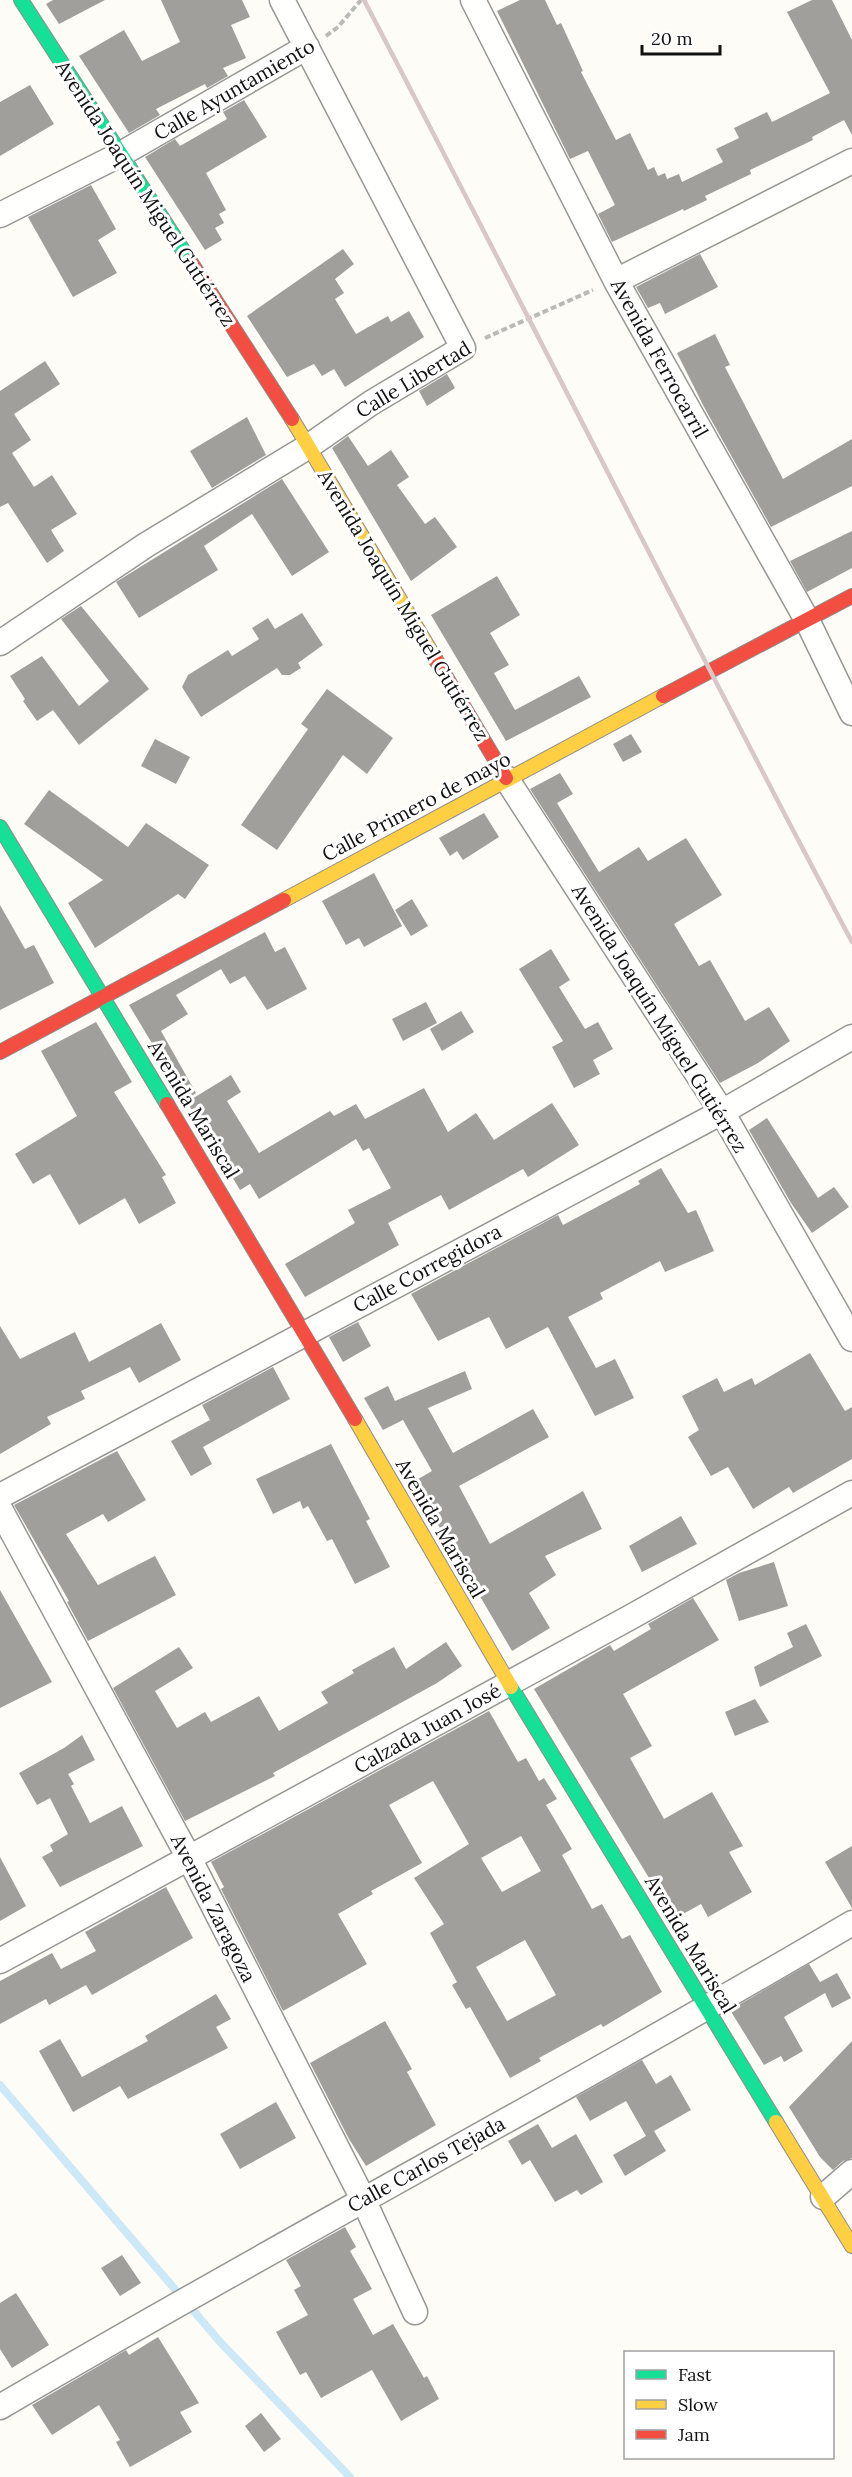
<svg xmlns="http://www.w3.org/2000/svg" width="852" height="2477" viewBox="0 0 852 2477" font-family="Lora,serif">
<style>
.lines{fill:none;stroke-linecap:round;stroke-linejoin:round}
.stream{stroke:#cde8f7;stroke-width:8}
.building{fill:#a19f9c;fill-rule:evenodd}
.street-casing{stroke:#979795;stroke-width:27}
.fast-casing{stroke:#8e8d8b;stroke-width:16}
.slow-casing{stroke:#8e8d8b;stroke-width:16}
.jam-casing{stroke:#8e8d8b;stroke-width:16}
.path{stroke:#b9b9b8;stroke-width:4;stroke-dasharray:6 3;stroke-linecap:butt}
.street{stroke:#fffffe;stroke-width:24}
.fast{stroke:#16e098;stroke-width:14}
.slow{stroke:#ffcf43;stroke-width:14}
.jam{stroke:#f24e42;stroke-width:14}
.rail{stroke:#d9c6c7;stroke-width:4.5}
.labels{text-anchor:middle;dominant-baseline:central;stroke-width:6;stroke-linejoin:round;paint-order:stroke}
.street-label{font-size:20px;fill:#111;stroke:#fff}
</style>
<rect width="100%" height="100%" fill="#fdfcf7"/>
<g class="lines">
<path class="stream" d="M0,2085L221,2343L350,2477"/>
</g>
<path class="building" d="M53,0H105L59,24L46,4Z
M161,0H242L250,17L231,25L246,58L223,68L228,76L207,88L205,84L156,109L160,115L129,133L79,56L124,30L142,61L180,42Z
M520,0H545L557,25L561,23L583,71L581,72L616,140L630,133L648,170L654,167L658,176L665,173L667,179L679,174L682,182L723,162L716,149L739,138L734,128L767,112L772,122L830,93L787,12L812,0H832L852,40V135L844,120L812,137L813,140L750,170L751,174L705,196L707,200L684,211L683,209L612,242L598,214L615,205L588,151L570,159L497,11Z
M30,85L54,124L0,156V102Z
M244,100L267,137L206,173L226,210L219,214L224,223L215,228L222,240L205,250L145,157L175,139L180,146L227,119L223,112Z
M91,185L116,229L98,240L117,273L73,297L28,217Z
M343,249L354,264L335,279L344,293L335,299L356,334L388,316L391,322L409,311L424,337L345,387L334,369L322,376L314,364L287,377L247,316Z
M700,254L718,287L665,314L660,303L648,308L636,287Z
M715,334L730,365L725,367L783,479L852,439V486L771,527L704,407L677,353Z
M45,361L60,384L14,414L31,440L12,453L34,487L52,475L77,514L51,530L64,551L47,563L8,503L0,507V391Z
M447,374L455,388L427,406L419,391Z
M247,417L266,455L212,488L190,451Z
M348,436L368,466L391,450L409,477L397,485L425,524L435,517L457,547L411,581L332,448Z
M282,479L329,552L292,576L252,514L204,546L218,570L139,618L116,582Z
M852,531V568L807,592L790,561Z
M497,576L520,615L490,633L509,665L494,673L515,710L579,676L591,697L506,741L431,615Z
M81,606L149,689L79,745L53,710L37,721L23,701L25,699L10,676L42,656L79,706L109,681L61,619Z
M302,613L323,645L298,663L301,668L290,675H282L277,668L201,717L182,687L188,675L228,650L232,656L259,639L252,628L268,618L275,629Z
M327,689L393,738L367,774L343,755L277,850L241,825L308,729L301,724Z
M631,734L642,752L623,762L613,744Z
M155,739L190,757L176,784L141,766Z
M560,773L573,794L557,803L599,872L639,847L648,861L686,838L722,895L674,924L699,966L710,960L745,1021L769,1007L790,1041L758,1063L720,1083L530,789Z
M49,790L128,847L146,823L209,865L185,899L178,894L95,948L68,903L103,880L24,824Z
M484,813L499,837L463,860L457,851L450,856L439,838Z
M374,873L402,926L364,947L359,938L346,945L322,901Z
M412,899L428,926L411,936L395,910Z
M0,905L25,949L34,945L54,983L0,1010Z
M265,932L275,952L285,947L307,989L267,1010L245,976L230,984L221,969L176,995L188,1014L161,1031L196,1093L186,1100L129,1005Z
M551,949L570,980L559,987L585,1029L598,1022L613,1049L593,1060L600,1074L574,1088L552,1047L563,1041L519,969Z
M426,1002L437,1023L403,1041L392,1019Z
M461,1011L474,1032L442,1051L430,1029Z
M96,1022L132,1082L114,1092L166,1175L162,1177L176,1203L139,1224L125,1198L79,1225L50,1174L33,1184L15,1154L77,1116L41,1051Z
M231,1075L241,1092L227,1101L259,1153L330,1111L334,1116L356,1104L365,1119L424,1088L448,1132L476,1113L494,1140L552,1103L579,1145L528,1177L523,1169L449,1210L441,1195L388,1223L399,1245L305,1297L285,1264L355,1223L348,1210L391,1188L369,1148L363,1151L356,1139L259,1199L250,1184L240,1190L187,1102Z
M767,1118L818,1198L834,1187L849,1207L812,1233L791,1203L749,1130Z
M661,1168L688,1213L696,1210L714,1251L665,1272L660,1261L600,1293L603,1299L568,1317L596,1368L615,1359L634,1398L595,1416L548,1327L506,1349L489,1317L438,1341L411,1294L558,1215L563,1225L640,1184L638,1181Z
M358,1322L371,1346L343,1362L329,1337Z
M161,1323L181,1360L139,1383L130,1367L81,1391L85,1399L47,1417L51,1424L0,1454V1326L20,1359L75,1332L89,1362Z
M810,1353L845,1411L852,1407V1459L793,1493L789,1487L753,1509L728,1467L711,1476L688,1437L699,1430L682,1396L717,1378L724,1392L752,1378L755,1385Z
M273,1367L290,1399L203,1447L212,1464L191,1476L171,1441L210,1420L202,1405Z
M465,1371L472,1389L428,1408L453,1453L533,1409L549,1437L459,1486L490,1544L583,1491L602,1529L545,1556L556,1575L529,1593L550,1628L512,1651L413,1482L432,1471L403,1420L383,1430L364,1398L388,1386L395,1401Z
M331,1444L370,1519L366,1521L390,1567L355,1584L332,1539L327,1541L308,1506L303,1509L300,1501L273,1514L256,1479Z
M117,1451L146,1500L108,1522L103,1514L66,1534L98,1585L155,1556L176,1595L88,1641L67,1602L69,1601L14,1505Z
M681,1516L697,1544L642,1572L629,1546Z
M774,1562L788,1606L739,1621L726,1580L739,1573Z
M0,1590L52,1682L0,1708Z
M693,1598L719,1640L623,1694L652,1746L630,1758L664,1819L712,1792L743,1846L729,1852L752,1892L708,1917L701,1904L674,1919L534,1689L610,1645L614,1651L651,1629L648,1624Z
M806,1624L822,1656L760,1687L754,1667L793,1647L787,1633Z
M446,1642L462,1666L437,1683L273,1773L275,1776L185,1821L113,1688L179,1647L193,1668L155,1691L177,1728L205,1712L211,1722L259,1696L279,1731L328,1703L321,1692L354,1673L352,1670L394,1647L406,1669Z
M755,1699L769,1722L735,1736L725,1712Z
M489,1711L518,1762L526,1758L539,1781L544,1778L557,1799L546,1805L572,1849L562,1855L592,1909L602,1904L622,1939L630,1935L662,1992L603,2027L601,2024L539,2058L541,2061L510,2078L470,2007L466,2009L452,1985L457,1982L430,1933L444,1924L414,1878L469,1844L433,1781L389,1805L422,1863L371,1891L373,1894L338,1914L367,1964L283,2011L221,1889L224,1887L211,1862ZM521,1836L541,1871L502,1892L481,1858ZM525,1940L556,1995L507,2021L476,1967Z
M82,1735L95,1760L68,1774L74,1784L71,1786L90,1823L122,1806L143,1846L60,1887L42,1857L53,1851L50,1845L68,1834L50,1798L37,1805L19,1773L64,1748Z
M852,1846V1908L825,1862Z
M0,1857L26,1906L0,1921Z
M166,1887L193,1938L92,1995L86,1985L49,2005L46,1999L0,2024V1981L52,1953L61,1969L96,1951L85,1932Z
M809,1964L820,1982L837,1973L851,1998L832,2008L825,1993L784,2017L803,2051L784,2062L781,2056L764,2065L730,2010Z
M216,1994L231,2019L216,2027L228,2048L128,2099L120,2086L73,2112L39,2051L60,2039L82,2077L148,2041L145,2036Z
M385,2021L412,2069L407,2072L436,2125L366,2166L349,2139L310,2063Z
M852,2041V2158L843,2161L833,2170L820,2157L789,2107Z
M642,2060L656,2084L671,2075L691,2110L654,2131L666,2151L625,2176L613,2155L646,2136L626,2101L590,2121L576,2097Z
M276,2102L296,2138L240,2169L220,2134Z
M538,2124L552,2148L576,2134L603,2182L581,2195L577,2190L555,2202L530,2160L522,2165L508,2141Z
M345,2227L356,2247L350,2251L372,2289L353,2299L373,2335L393,2324L424,2378L427,2376L439,2399L401,2421L372,2370L321,2398L306,2372L300,2375L276,2332L308,2315L294,2290L301,2286L286,2260Z
M122,2255L141,2283L120,2296L101,2268Z
M16,2293L49,2345L12,2368L0,2349V2303Z
M158,2337L199,2403L180,2412L192,2432L130,2467L116,2442L120,2440L99,2405L52,2435L32,2405L126,2350L129,2355Z
M261,2413L281,2439L264,2452L245,2426Z"/>
<g class="lines">
<g class="street-casing">
<path id="street" d="M473,0L616,281L807,620L852,713
M0,215L121,154L307,47
M616,281L852,161
M0,643L146,545L309,446L371,403L463,348L282,0
M506,778L722,1112L852,1339
M0,1496L722,1112L852,1037
M0,1509L189,1858L363,2199L415,2312
M0,1961L629,1618L852,1493
M823,2197L852,2172
M0,2407C282,2241 571,2089 852,1923"/>
</g>
<g class="fast-casing">
<path id="fast" d="M21,0L190,261
M0,827L167,1104
M511,1687L776,2122"/>
</g>
<g class="slow-casing">
<path id="slow" d="M292,419L436,660
M284,900L663,696
M355,1419L511,1687
M776,2122L852,2246"/>
</g>
<g class="jam-casing">
<path id="jam" d="M190,261L292,419
M436,660L506,778
M663,696L852,596
M0,1052L284,900
M167,1104L355,1419"/>
</g>
<path class="path" d="M326,36L338,27L361,0
M485,338L593,290"/>
<use href="#street" class="street"/>
<use href="#fast" class="fast"/>
<use href="#slow" class="slow"/>
<use href="#jam" class="jam"/>
<path class="rail" d="M364,0C528,314 686,629 852,942"/>
</g>
<g class="labels">
<g class="street-label">
<text transform="translate(234 89) rotate(-30)">Calle Ayuntamiento</text>
<text transform="translate(146 193) rotate(57)">Avenida Joaquín Miguel Gutiérrez</text>
<text transform="translate(660 358) rotate(61)">Avenida Ferrocarril</text>
<text transform="translate(413 379) rotate(-31)">Calle Libertad</text>
<text transform="translate(404 605) rotate(59)">Avenida Joaquín Miguel Gutiérrez</text>
<text transform="translate(416 806) rotate(-28)">Calle Primero de mayo</text>
<text transform="translate(660 1018) rotate(58)">Avenida Joaquín Miguel Gutiérrez</text>
<text transform="translate(194 1109) rotate(59)">Avenida Mariscal</text>
<text transform="translate(427 1268) rotate(-28)">Calle Corregidora</text>
<text transform="translate(441 1528) rotate(60)">Avenida Mariscal</text>
<text transform="translate(427 1728) rotate(-29)">Calzada Juan José</text>
<text transform="translate(214 1908) rotate(63)">Avenida Zaragoza</text>
<text transform="translate(691 1944) rotate(59)">Avenida Mariscal</text>
<text transform="translate(426 2164) rotate(-29)">Calle Carlos Tejada</text>
</g>
</g>
<rect x="624" y="2351" width="210" height="108" fill="#ffffff" stroke="#a0a0a0" stroke-width="1.5"/>
<rect x="636" y="2370" width="30" height="9" fill="#16e098" stroke="#a0a0a0" stroke-width="1.5"/>
<text x="678" y="2381" font-size="18" fill="#111111">Fast</text>
<rect x="636" y="2400" width="30" height="9" fill="#ffcf43" stroke="#a0a0a0" stroke-width="1.5"/>
<text x="678" y="2411" font-size="18" fill="#111111">Slow</text>
<rect x="636" y="2430" width="30" height="9" fill="#f24e42" stroke="#a0a0a0" stroke-width="1.5"/>
<text x="678" y="2441" font-size="18" fill="#111111">Jam</text>
<path d="M642 45v9h78v-9" fill="none" stroke="#111111" stroke-width="3"/>
<text x="651" y="45" font-size="18" fill="#111111" stroke="#ffffff" stroke-width="4.5" paint-order="stroke">20 m</text>
</svg>
